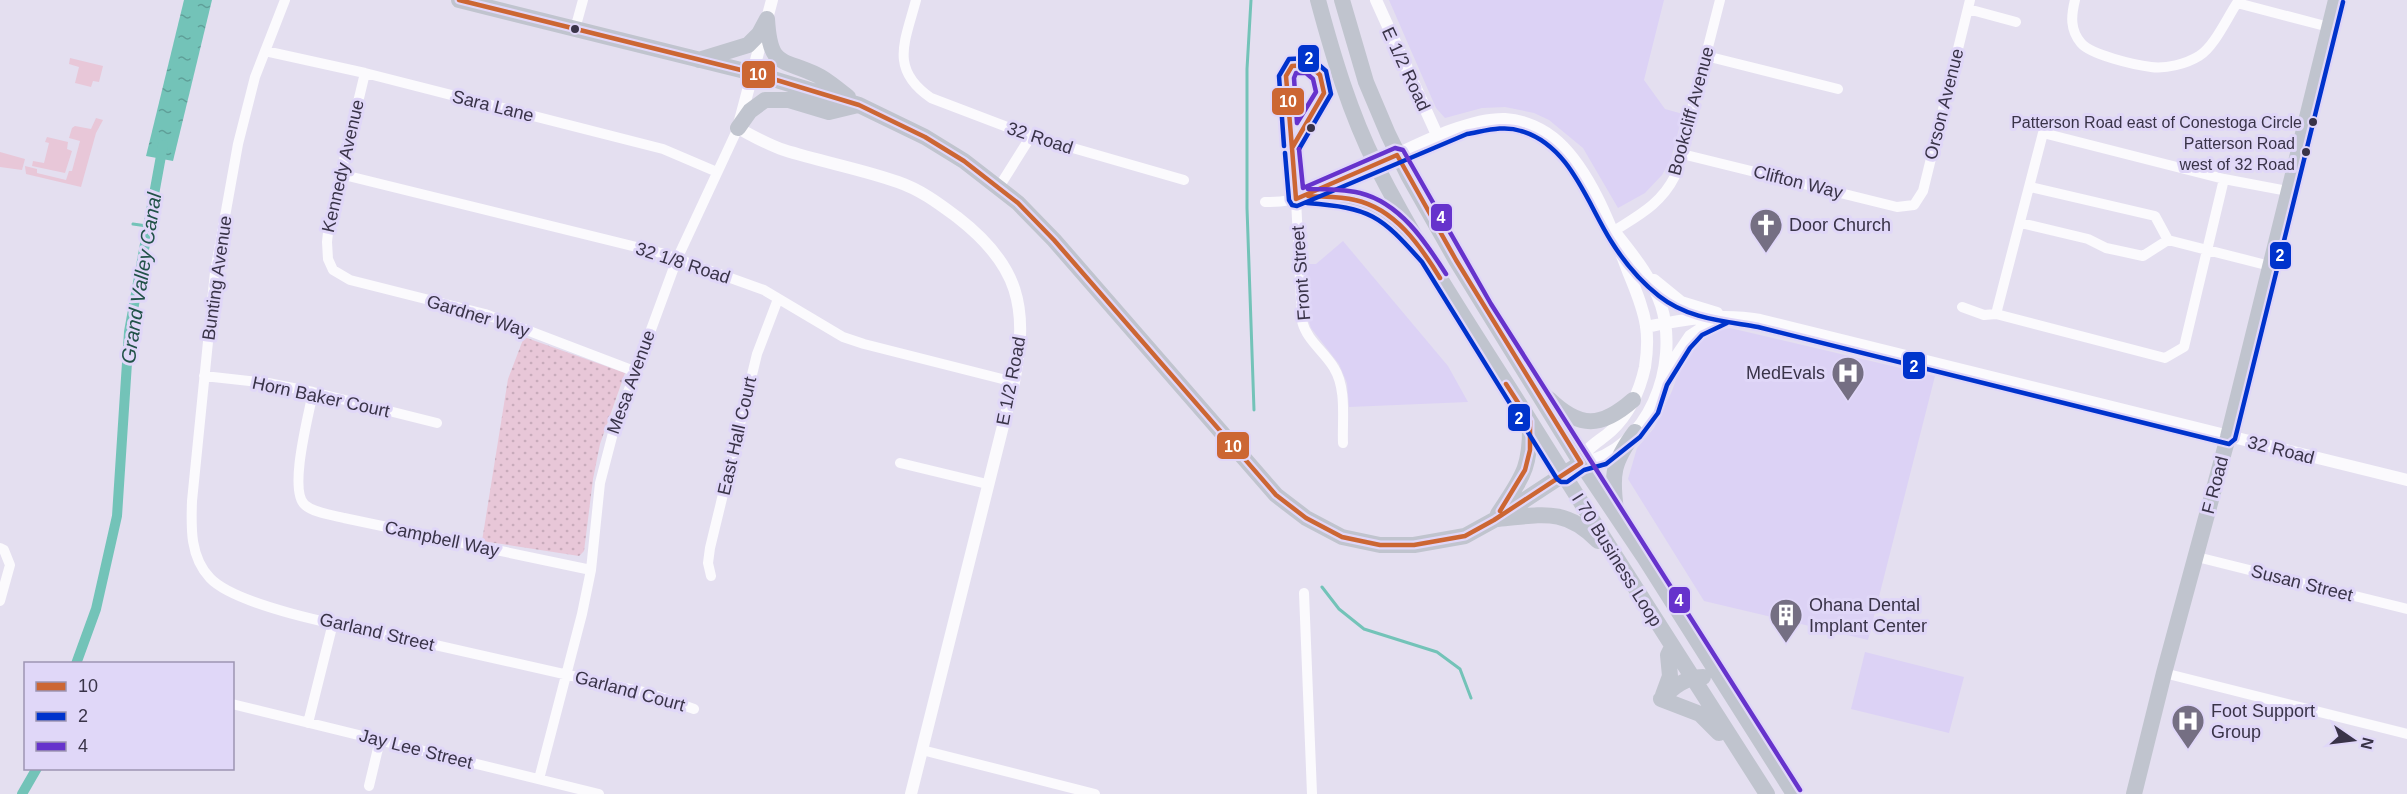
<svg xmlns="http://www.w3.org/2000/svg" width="2407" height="794" viewBox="0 0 2407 794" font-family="Arial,sans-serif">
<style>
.built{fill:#dcd2f5}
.grass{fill:#e8c7d8}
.park{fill:url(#park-dots)}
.water{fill:url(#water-ripples)}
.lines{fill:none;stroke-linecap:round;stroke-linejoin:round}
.stream{stroke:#73c3b8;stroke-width:3}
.canal{stroke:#73c3b8;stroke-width:10}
.minor{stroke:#fbfafd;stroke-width:10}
.tertiary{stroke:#fbfafd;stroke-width:12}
.primary{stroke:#c0c4ce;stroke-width:16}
.bus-1-casing{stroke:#e0d7f8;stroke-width:9}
.bus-2-casing{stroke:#e0d7f8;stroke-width:9}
.bus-3-casing{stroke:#e0d7f8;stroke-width:9}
.bus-1{stroke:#c63;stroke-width:4.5}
.bus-2{stroke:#03c;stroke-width:4.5}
.bus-3{stroke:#63c;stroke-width:4.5}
.bus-dot{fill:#393348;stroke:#e0d7f8;stroke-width:2}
.labels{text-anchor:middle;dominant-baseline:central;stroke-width:6;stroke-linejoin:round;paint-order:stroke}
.bus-label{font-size:16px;fill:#393348;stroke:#e0d7f8;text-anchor:end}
.street-label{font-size:18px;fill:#393348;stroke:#e0d7f8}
.poi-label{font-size:18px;fill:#393348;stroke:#e0d7f8;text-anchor:start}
.water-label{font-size:20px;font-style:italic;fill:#215248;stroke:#e0d7f8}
.line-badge{stroke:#e0d7f8;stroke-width:2}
.badge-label{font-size:16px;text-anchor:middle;font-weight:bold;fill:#fff}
</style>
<defs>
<pattern id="park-dots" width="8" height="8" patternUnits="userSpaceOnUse" patternTransform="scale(1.5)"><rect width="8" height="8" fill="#e8c7d8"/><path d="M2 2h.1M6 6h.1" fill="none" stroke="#c8abbb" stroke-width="1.8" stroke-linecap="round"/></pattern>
<pattern id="water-ripples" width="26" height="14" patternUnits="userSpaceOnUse" patternTransform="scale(1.5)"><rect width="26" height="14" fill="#73c3b8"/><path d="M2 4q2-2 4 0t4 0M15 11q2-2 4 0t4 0" fill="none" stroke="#5f9f98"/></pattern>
</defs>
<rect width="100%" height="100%" fill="#e4dff0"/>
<path class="built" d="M1389,0H1664L1644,80L1665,109L1683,114L1671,159L1662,175L1645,193L1618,208L1583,148L1549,120L1534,113L1505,107L1482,108L1445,118L1436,108Z
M1343,241L1448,366L1468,402L1349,407L1347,383L1339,364L1311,328L1308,319L1306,264H1316Z
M1730,328L1935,376L1868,640L1704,601L1628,479L1637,448L1654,428L1672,391L1685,353L1698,340L1717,331Z
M1865,652L1964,677L1949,733L1851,709Z"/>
<path class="grass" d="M70,58L103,66L99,82L93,81L91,87L75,83L79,67L69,64Z
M96,118L103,120L96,133L81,187L26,174L25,166L37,169V173L66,180L69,171H72L80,141L69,138L72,128L75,126L91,129Z
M47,137L68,142L67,149L72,151L65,173L32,166L33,161L44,163L49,143L45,142Z
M0,152L25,159L22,170L0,167Z"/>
<path class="park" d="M524,337L625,373L600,444L593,479L584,551L579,556L482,541L508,379Z"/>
<path class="water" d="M184,0H212L173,161L146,156Z"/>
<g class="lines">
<path class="stream" d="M1251,0L1247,69V208L1254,410
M133,224L147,226
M1322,587L1339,609L1364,629L1437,652L1460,669L1471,698"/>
<path class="canal" d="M76,664L96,609L117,516L129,332L163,145
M22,794L37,768"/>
<path class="minor" d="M285,0L255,77L238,144L215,272L192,501C191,528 190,557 210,578C240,610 375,632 422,642C499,660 576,677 652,694L694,709
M916,0C905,42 889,69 931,98L1031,136L1184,180
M2075,0C2071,16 2070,30 2081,43C2091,55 2135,65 2151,67C2166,69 2186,64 2199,56C2214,47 2227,18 2237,3
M2237,3L2329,27
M1968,9L2016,22
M575,29L583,0
M265,51L365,73L663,149L717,172
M1706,56L1838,89
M365,73L329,223L327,242L328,259L333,270L350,280L485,314L634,371
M1682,154L1897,207L1914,205L1923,191L1970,0
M340,174L661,253L764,290L843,337L864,344L1014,382
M999,187L1031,136
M2030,187L2155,216L2168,240
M1296,199L1302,321C1307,341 1324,351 1334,368C1347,389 1342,420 1343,443
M1265,202C1304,204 1342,181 1376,164
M2021,223L2088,239L2106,248L2143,256L2168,240L2270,266
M1614,231C1639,215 1661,204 1675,176L1720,0
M1962,307L1984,315L1996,314L2165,358L2184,347L2224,179
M1996,314L2043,133L2224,179L2288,191
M204,376L268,383L313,392L437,423
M313,392C309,414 288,491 305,505C314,513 333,515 344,518L591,570
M900,463L987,484
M0,548L4,550L10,565L0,601
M2197,557L2407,609
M711,576L708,563L710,548L757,354L778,299
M1304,593L1312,794
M2164,673L2407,734
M232,704L599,794
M308,723L333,623
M922,750L1095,794
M539,779L582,614L591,570L600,483L613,433L677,259L738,128
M369,786L380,740"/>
<path class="tertiary" d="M772,0L738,128C753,136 768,145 784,150C822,162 861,169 898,182C921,190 938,203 957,217C1019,265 1029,307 1014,382L911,794
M1376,0L1438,137
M1376,164C1412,148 1465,118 1505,119C1524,120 1544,129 1558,142C1592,173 1613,232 1629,274C1636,291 1643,307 1646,326C1648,339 1647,354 1645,367C1640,390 1629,414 1611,431C1599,442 1586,446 1581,463C1649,451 1680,365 1661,305C1651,276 1632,254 1614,231
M1654,280L1681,302L1717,313
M1646,327C1685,319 1722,313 1760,320L2407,480
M1665,373L1690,336L1716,319"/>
<path class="primary" d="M459,0L753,73L859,105L925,137L964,161L1018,203L1054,240L1276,495L1306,518L1342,537L1380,545H1414L1465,536L1494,520L1581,463
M1318,0C1333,56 1350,113 1376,165C1421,254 1477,337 1530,421C1608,546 1688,670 1767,794
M1342,0L1366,82L1388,134L1408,175L1456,260L1581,463L1644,557L1794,794
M767,19C770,68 781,58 817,75C828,80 838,90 848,97
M699,60L748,45L759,34L767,19
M738,128L750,111L765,100H789L829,112L858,105
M1307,196C1350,198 1378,199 1408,234
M1549,399C1580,429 1601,428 1633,400
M1616,510C1611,474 1613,462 1635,432
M1498,514C1522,477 1531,469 1530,422
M1498,519C1542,515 1565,507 1598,541
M1663,695L1670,676L1668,655L1672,647
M1661,699L1700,714L1719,733
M1661,699C1674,687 1685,677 1703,677
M2134,794L2164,673L2228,437L2336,0"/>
<g class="bus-1-casing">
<path id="bus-1" d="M459,0L753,73L859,105L925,137L964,161L1018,203L1054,240L1276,495L1306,518L1342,537L1380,545H1414L1465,536L1494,520L1581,463L1456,260L1397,155L1296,199L1292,148
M1309,65L1320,75L1324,93L1292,148L1286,76L1292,66Z
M1308,196C1324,197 1340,196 1355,200C1395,209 1420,245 1440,278
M1500,511L1525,470L1530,450V421L1506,384"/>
</g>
<g class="bus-2-casing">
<path id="bus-2" d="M1284,146L1279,76L1289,59L1311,58L1326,71L1331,94L1299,149
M1285,153L1289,200L1292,205L1297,206L1467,134C1485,131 1504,125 1521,131C1570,145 1587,203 1611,241C1624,262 1640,281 1659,296C1688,319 1724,321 1758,327L2229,444L2235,439L2343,2
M1307,203C1371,208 1380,215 1422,262L1557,479L1561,482H1567L1584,470L1606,464L1640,437L1658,413L1667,385L1690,348L1702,335L1727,323"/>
</g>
<g class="bus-3-casing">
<path id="bus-3" d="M1296,73H1306L1313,79L1316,92L1297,123L1294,78Z
M1299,149L1303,188L1395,148L1403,150L1491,304L1800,790
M1308,189C1325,189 1343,189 1360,193C1400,203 1425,241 1446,274"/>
</g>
<use href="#bus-1" class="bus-1"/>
<use href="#bus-2" class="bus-2"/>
<use href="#bus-3" class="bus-3"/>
</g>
<defs>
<g id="church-pin" transform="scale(1.725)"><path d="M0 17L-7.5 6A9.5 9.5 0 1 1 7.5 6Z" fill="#756f83" stroke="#e0d7f8"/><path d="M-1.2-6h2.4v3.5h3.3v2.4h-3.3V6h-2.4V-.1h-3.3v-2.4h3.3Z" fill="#fff"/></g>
<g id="hospital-pin" transform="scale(1.725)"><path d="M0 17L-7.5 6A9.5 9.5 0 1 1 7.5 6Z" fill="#756f83" stroke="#e0d7f8"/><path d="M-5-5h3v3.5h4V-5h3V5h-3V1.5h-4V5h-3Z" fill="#fff"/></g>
<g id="building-pin" transform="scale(1.725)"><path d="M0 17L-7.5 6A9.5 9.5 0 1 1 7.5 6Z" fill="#756f83" stroke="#e0d7f8"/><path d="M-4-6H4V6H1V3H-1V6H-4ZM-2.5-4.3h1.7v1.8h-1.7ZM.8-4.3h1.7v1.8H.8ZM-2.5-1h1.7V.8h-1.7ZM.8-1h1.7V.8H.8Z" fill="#fff"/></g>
</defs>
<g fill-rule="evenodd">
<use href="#church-pin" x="1766" y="225"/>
<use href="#hospital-pin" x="1848" y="373"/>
<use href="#building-pin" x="1786" y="615"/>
<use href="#hospital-pin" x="2188" y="721"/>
</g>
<g class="bus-dot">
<circle cx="575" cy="29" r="5"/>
<circle cx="2313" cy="122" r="5"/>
<circle cx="1311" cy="128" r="5"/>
<circle cx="2306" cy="152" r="5"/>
</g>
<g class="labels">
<g class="bus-label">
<text x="2302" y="122">Patterson Road east of Conestoga Circle</text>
<text x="2295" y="143">Patterson Road<tspan x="2295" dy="21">west of 32 Road</tspan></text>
</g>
<g class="street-label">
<text transform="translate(1406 69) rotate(65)">E 1/2 Road</text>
<text transform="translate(1944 104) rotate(-76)">Orson Avenue</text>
<text transform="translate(493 106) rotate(14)">Sara Lane</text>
<text transform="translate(1691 111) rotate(-75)">Bookcliff Avenue</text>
<text transform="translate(1040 138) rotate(18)">32 Road</text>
<text transform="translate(343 166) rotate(-77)">Kennedy Avenue</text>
<text transform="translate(1798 182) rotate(14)">Clifton Way</text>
<text transform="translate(683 263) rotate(18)">32 1/8 Road</text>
<text transform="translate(1301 273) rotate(-94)">Front Street</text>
<text transform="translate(217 278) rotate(-82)">Bunting Avenue</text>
<text transform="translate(478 316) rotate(17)">Gardner Way</text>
<text transform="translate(1011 381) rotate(-79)">E 1/2 Road</text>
<text transform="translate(631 382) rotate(-70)">Mesa Avenue</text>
<text transform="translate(321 397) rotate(12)">Horn Baker Court</text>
<text transform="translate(737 436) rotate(-77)">East Hall Court</text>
<text transform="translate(2281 450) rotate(14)">32 Road</text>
<text transform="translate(2215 485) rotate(-75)">F Road</text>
<text transform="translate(442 539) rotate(12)">Campbell Way</text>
<text transform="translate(1617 560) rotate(58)">I 70 Business Loop</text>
<text transform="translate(2302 583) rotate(14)">Susan Street</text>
<text transform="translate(377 632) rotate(13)">Garland Street</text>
<text transform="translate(630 691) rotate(15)">Garland Court</text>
<text transform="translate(416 749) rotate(14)">Jay Lee Street</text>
</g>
<g class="poi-label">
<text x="1789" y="225">Door Church</text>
<text x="1825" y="373" text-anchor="end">MedEvals</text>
<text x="1809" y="605">Ohana Dental<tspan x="1809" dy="21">Implant Center</tspan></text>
<text x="2211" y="711">Foot Support<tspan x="2211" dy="21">Group</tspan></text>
</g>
<g class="water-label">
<text transform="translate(141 278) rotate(-81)">Grand Valley Canal</text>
</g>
</g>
<g class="line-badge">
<rect x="1297" y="44" width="23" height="29" rx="6" fill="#03c"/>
<rect x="741" y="60" width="35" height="29" rx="6" fill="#c63"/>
<rect x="1271" y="87" width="34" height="29" rx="6" fill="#c63"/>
<rect x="1430" y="203" width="23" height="29" rx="6" fill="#63c"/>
<rect x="2269" y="241" width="23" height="29" rx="6" fill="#03c"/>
<rect x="1902" y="351" width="24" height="29" rx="6" fill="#03c"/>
<rect x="1507" y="403" width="24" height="29" rx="6" fill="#03c"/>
<rect x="1216" y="431" width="34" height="29" rx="6" fill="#c63"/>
<rect x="1668" y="586" width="23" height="28" rx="6" fill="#63c"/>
</g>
<g class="badge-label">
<text x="1309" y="64">2</text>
<text x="758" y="80">10</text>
<text x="1288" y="107">10</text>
<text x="1441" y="223">4</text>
<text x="2280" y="261">2</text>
<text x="1914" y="372">2</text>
<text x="1519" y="424">2</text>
<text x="1233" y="452">10</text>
<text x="1679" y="606">4</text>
</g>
<rect x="24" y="662" width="210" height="108" fill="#e0d7f8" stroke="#9d95b2" stroke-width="1.5"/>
<rect x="36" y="682" width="30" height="9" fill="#cc6633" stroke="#9d95b2" stroke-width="1.5"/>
<text x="78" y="692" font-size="18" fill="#393348">10</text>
<rect x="36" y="712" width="30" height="9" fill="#0033cc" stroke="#9d95b2" stroke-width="1.5"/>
<text x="78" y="722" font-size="18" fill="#393348">2</text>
<rect x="36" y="742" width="30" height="9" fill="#6633cc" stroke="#9d95b2" stroke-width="1.5"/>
<text x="78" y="752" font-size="18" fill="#393348">4</text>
<g transform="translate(2353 740) rotate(104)" stroke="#e0d7f8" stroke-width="4.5" paint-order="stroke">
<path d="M0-4.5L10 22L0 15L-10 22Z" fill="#393348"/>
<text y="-9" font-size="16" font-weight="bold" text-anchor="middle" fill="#393348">N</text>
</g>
</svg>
